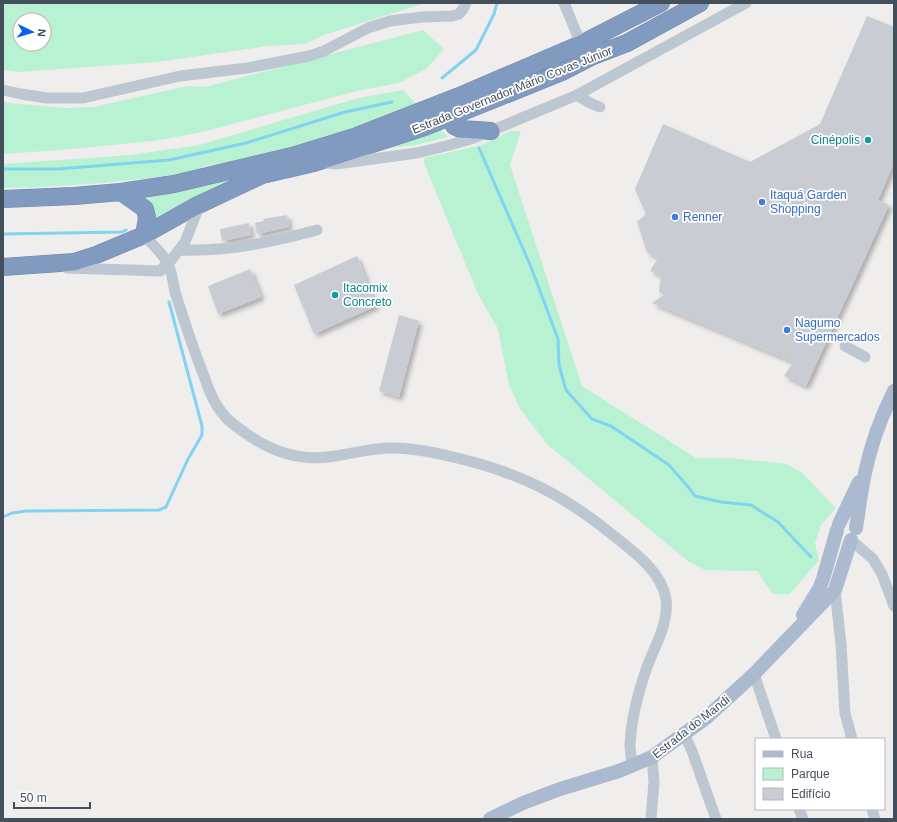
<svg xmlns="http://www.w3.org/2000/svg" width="897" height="822" viewBox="0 0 897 822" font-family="Arial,sans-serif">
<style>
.green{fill:#b8f2d2;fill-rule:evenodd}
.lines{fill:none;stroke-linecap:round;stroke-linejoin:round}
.stream{stroke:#81d3f2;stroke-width:3}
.building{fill:#c9ccd3;filter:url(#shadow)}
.highway-casing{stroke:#6c86ac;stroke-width:18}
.minor{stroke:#bdc7d1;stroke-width:11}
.major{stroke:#abbacf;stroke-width:14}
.highway{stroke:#819bc0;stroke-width:17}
.culture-dot{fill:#0f9aa8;stroke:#fff;stroke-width:1.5}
.shop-dot{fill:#3f7fe0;stroke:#fff;stroke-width:1.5}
.labels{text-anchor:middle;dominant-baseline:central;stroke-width:3.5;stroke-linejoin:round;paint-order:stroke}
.street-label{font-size:12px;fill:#444f5c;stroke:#fff}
.culture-label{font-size:12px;fill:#0d838f;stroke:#fff;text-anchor:end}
.shop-label{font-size:12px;fill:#366cbe;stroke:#fff;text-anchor:start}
</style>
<defs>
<filter id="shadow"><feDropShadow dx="3.5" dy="3.5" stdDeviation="2" flood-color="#0004"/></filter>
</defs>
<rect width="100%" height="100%" fill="#f0eded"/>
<path class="green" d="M3,3H425L324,35L305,44L268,46L157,62L19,72L3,70ZM20,20H44V44H20Z
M423,30L444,49L426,69L399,83L361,90L198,133L153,141L61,150L3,154V102L10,103L65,108L94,107L187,86L205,87Z
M403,90L416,104L342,134L263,156L202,167L201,171C136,181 69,187 3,188V164L130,155L199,145L358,98Z
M439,128L448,137L416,145L383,148Z
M510,131H521L510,165L582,386L696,458H730L787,464L801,472L836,508L821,525L815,543L819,560L790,594H773L757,571L705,570L689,562L547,444L520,409L509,385L498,329L478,294L424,163V158L482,145Z
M241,174L156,217L154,212L140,194Z"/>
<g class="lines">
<path class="stream" d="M442,78L476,50L494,14L497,3
M479,148L531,267L558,339L559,365L566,390L592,419L611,426L669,465L690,489L695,496L721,502L751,505L778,522L811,557
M3,169H58L169,160L246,143L345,112L392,102
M3,234L122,232L126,230
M3,517L12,513L26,511L159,510L166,507L188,459L202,435V426L169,302"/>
</g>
<path class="building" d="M867,16L894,27V163L878,200L889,205L806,386L784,376L793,362L652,303L664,295L659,292L661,275L650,271L658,258L647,252L637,222L646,214L635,189L663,124L750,162L820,124Z
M287,215L289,227L257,234L255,223L264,221L263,219Z
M249,223L251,235L222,241L220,229Z
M357,256L376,306L314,334L294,285Z
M250,269L261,297L218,314L208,286Z
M399,315L419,321L399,397L379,391Z"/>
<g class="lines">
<g class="highway-casing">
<path id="highway" d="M454,106L451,116L454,126L460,129L491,131
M121,192L145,209L147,218L144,235
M3,199L74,196L121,192L174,184L292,156L357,136L457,97L581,44L661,3
M3,267L74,262L96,255L144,235L194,207L262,175L314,163L425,127L562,72L593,56L627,43L700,3"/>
</g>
<path class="minor" d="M564,3L581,44
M3,90L21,94L47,98H83L180,76L247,68L309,56L324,51L368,28L390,21L422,17L452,16L459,14L463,9L466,3
M577,95L590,103L600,107
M326,163L336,164L417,153L450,145L474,138L577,95L746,3
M144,235C152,244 162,253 167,262C172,270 173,283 175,292C184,320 193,349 204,376C207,385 211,396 216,404C222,415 233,425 244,432C271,452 302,462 335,456C354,453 372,448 392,448C413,448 433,452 453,457C518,472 563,494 614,536C634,552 662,572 666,599C669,624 655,645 647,667C639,690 631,720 630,745C630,752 632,759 632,767
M179,250C226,252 272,242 317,230
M67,268L160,271L172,259L185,242L200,204
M845,346L865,357
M851,540L873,559L882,574L894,606
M835,590L841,644L845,713L852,739
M754,674L776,739
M684,734L692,751L716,819
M799,809L803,819
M872,809L875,819
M651,819L654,782L652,757"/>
<path class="major" d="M839,524L859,482
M856,528C859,509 861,491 865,473C871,444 881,417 894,391
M803,615L819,589L823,579L837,530
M490,819L523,803L560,789L619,771L652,757L706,718L754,674L835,590L851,540"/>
<use href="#highway" class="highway"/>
</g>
<g class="culture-dot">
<circle cx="868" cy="140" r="4"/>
<circle cx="335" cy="295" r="4"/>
</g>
<g class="shop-dot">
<circle cx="762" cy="202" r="4"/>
<circle cx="675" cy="217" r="4"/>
<circle cx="787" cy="330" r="4"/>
</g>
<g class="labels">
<g class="street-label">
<text transform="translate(512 90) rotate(-22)">Estrada Governador Mário Covas Júnior</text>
<text transform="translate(691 727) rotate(-38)">Estrada do Mandi</text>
</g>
<g class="culture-label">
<text x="860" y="140">Cinépolis</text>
<text x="343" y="288" text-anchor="start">Itacomix<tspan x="343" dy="14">Concreto</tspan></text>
</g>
<g class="shop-label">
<text x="770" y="195">Itaquá Garden<tspan x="770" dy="14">Shopping</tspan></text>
<text x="683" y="217">Renner</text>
<text x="795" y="323">Nagumo<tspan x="795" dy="14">Supermercados</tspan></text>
</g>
</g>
<rect width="897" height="822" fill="none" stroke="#444f5c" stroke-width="8"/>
<rect x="755" y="738" width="130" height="72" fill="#ffffff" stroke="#b4b9be"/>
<rect x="763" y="751" width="20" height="6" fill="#abbacf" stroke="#b4b9be"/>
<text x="791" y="758" font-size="12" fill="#444f5c">Rua</text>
<rect x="763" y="768" width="20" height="12" fill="#b8f2d2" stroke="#b4b9be"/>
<text x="791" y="778" font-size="12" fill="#444f5c">Parque</text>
<rect x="763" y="788" width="20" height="12" fill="#c9ccd3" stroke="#b4b9be"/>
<text x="791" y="798" font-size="12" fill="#444f5c">Edifício</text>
<g transform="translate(32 32) rotate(95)"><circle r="19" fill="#ffffff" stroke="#b4b9be"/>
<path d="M0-3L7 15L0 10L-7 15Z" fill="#0c5eec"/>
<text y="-6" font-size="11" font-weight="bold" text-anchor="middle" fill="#444f5c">N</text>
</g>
<path d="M14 802v6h76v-6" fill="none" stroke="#444f5c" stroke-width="2"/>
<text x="20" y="802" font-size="12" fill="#444f5c" stroke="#ffffff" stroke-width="3" paint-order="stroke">50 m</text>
</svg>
